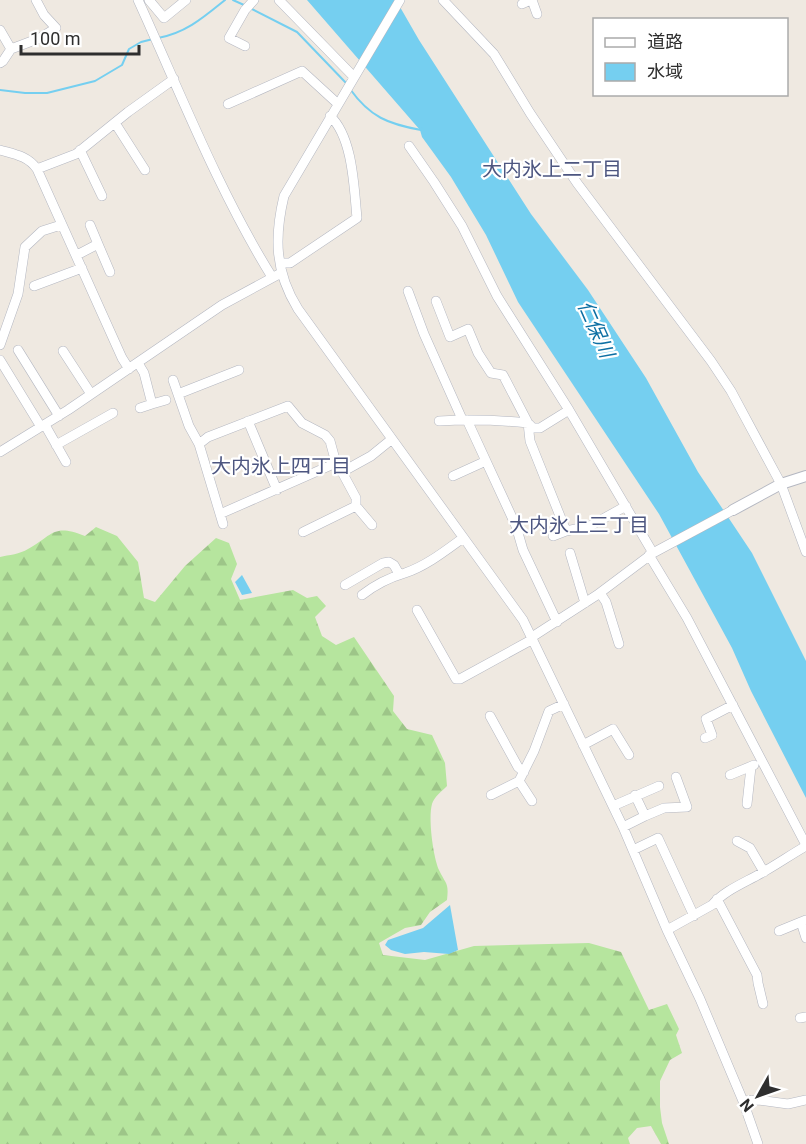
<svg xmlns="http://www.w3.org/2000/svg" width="806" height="1144" viewBox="0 0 806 1144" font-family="Roboto,'Noto Sans JP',sans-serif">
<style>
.forest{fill:url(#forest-firs)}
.water{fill:#75cff0}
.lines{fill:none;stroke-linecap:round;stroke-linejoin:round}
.stream{stroke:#75cff0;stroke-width:2}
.minor-casing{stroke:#b4b7c1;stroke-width:10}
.tertiary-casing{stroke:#b4b7c1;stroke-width:12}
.minor{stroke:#fff;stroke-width:9}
.tertiary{stroke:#fff;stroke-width:10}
.labels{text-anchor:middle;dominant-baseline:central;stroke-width:4.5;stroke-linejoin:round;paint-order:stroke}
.neighbourhood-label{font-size:20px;fill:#4d5680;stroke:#fff}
.water-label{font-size:20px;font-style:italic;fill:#0d6fa3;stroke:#fff}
</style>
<defs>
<pattern id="forest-firs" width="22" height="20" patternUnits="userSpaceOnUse" patternTransform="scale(1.5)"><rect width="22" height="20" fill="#b6e59e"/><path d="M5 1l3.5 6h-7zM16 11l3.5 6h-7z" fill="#9dc588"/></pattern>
</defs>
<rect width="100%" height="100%" fill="#efe9e1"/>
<path class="forest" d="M96,527L117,536L138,562L144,598L155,602L185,566L216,538L229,543L237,564L231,579L240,600L293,590L307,598L317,596L326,606L315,617L322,636L336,645L354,637L394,696L393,711L407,729L432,735L445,763L447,786C442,791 434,797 432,804C428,818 433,856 439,870C446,885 449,882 447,900L430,912L421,925L405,928L379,943L383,955L425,960L474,946L589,943L621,952L649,1010L667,1004L679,1029L676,1035L682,1053L670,1060L660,1081V1107L662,1123L669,1144H661L651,1126L637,1128L628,1138L630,1144H0V557C9,555 20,554 28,549C53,535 53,523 85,536Z"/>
<path class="water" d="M307,0H396L419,40L531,214L588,290L646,378L698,472L752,553L806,661V798L751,691L732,648L659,514L518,302L486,235L451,177L422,137L420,130Z
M242,575L252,593L242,595L235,582Z
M450,905L458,950L449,954L424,952L405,954L391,950L385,945L388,940L423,928Z"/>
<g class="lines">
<path class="stream" d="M233,0L244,5
M252,9L297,32L347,84
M158,38C186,33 204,17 225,0
M350,89C370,117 388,124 421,130L422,128
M0,90L25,93H47L95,81L122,65L129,49L141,42L153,39"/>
<g class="minor-casing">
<path id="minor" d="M138,0C180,92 219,192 272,277
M149,0L164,18L186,0
M279,0L354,77
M400,0L284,196C274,238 275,272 298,309L523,620L623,827L667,930L700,999L743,1101L758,1144
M443,0L494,54L530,113L577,183L711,361L731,391L781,484L806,552
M532,0L537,14
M522,4L531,0
M0,30L11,49
M245,46L229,38L245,10L254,0
M0,63L3,61L11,49L40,38L56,28L44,15L36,0
M228,104L302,71L338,104
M115,123L145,170
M409,146L434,182L462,226L497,296L569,410L653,553
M0,150C14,154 28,156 37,169L122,358L129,369
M80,150L102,196
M37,169L76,154L128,112L174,79
M98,244L110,272
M77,255L98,244L90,225
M280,263H290L357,218C354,188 353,137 330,116
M34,286L82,268
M408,291L424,334L462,419
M436,301L450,337L468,329L478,353L491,373L503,375L528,423L530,441L566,531
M0,345L18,294L25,247L42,231L61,225
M18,350L59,416
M63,351L91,394
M0,360L41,427
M138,363L144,373L152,404L140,408
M173,380L189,426L199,444
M178,394L239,370
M152,404L166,400
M467,420L516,526L523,550L557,622
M248,421L277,490
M439,421C469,419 499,420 528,423L533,428H540L569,410
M45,425L66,462
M56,445L113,413
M0,452L68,410L222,305L281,273
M453,476L486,461
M356,506L372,525
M220,514L336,463
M223,524L199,444L208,437L288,406L302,423L325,435L330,441L336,463L342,472
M303,532L356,506V498L342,472L371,456L392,439
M553,536L566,531L590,526L626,506
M570,553L585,603
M649,555L687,618L806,845
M345,585L383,563L389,562L394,565L399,574
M600,593L606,602L619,644
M362,595C376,584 388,578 405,573C426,566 445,551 463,538
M417,610L456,679H460L533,639
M532,637L597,595L653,553L733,510
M490,716L518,767L524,772
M705,738L712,735L706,719L733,705
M583,745L613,729L629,755
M730,775L754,765
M519,781L532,801
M491,795L519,781L534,751L549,711L564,704
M747,804L751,767
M613,806L659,786
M645,816L664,808L687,807L676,777
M623,827L645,816L635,795
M737,841L750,848L764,872
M633,850L658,838L694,916
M717,899L757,975L758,983L763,1004
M801,922L806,938
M667,930L712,905C726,889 747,882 765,871C779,863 792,854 806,846
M779,931L806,920
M800,1018L806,1017
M743,1101L758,1100L788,1104L806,1100"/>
</g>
<g class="tertiary-casing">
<path id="tertiary" d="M733,510L781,484L806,476"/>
</g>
<use href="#minor" class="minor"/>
<use href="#tertiary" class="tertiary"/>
</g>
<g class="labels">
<g class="neighbourhood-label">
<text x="552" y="169">大内氷上二丁目</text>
<text x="281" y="466">大内氷上四丁目</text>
<text x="579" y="525">大内氷上三丁目</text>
</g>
<g class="water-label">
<text transform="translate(596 329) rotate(66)">仁保川</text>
</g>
</g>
<rect x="593" y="18" width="195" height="78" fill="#ffffff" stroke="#ababab" stroke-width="1.5"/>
<rect x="605" y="38" width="30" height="9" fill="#ffffff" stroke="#ababab" stroke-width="1.5"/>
<text x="647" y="48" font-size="18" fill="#2e2e2e">道路</text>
<rect x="605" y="63" width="30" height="18" fill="#75cff0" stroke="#ababab" stroke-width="1.5"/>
<text x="647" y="78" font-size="18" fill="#2e2e2e">水域</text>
<g transform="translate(758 1096) rotate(230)" stroke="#ffffff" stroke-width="4.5" paint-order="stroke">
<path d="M0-4.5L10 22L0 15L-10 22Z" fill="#2e2e2e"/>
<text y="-9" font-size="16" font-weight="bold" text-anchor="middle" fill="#2e2e2e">N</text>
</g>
<path d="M21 45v9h118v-9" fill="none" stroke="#2e2e2e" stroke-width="3"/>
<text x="30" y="45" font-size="18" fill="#2e2e2e" stroke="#ffffff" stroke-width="4.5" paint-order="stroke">100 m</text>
</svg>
